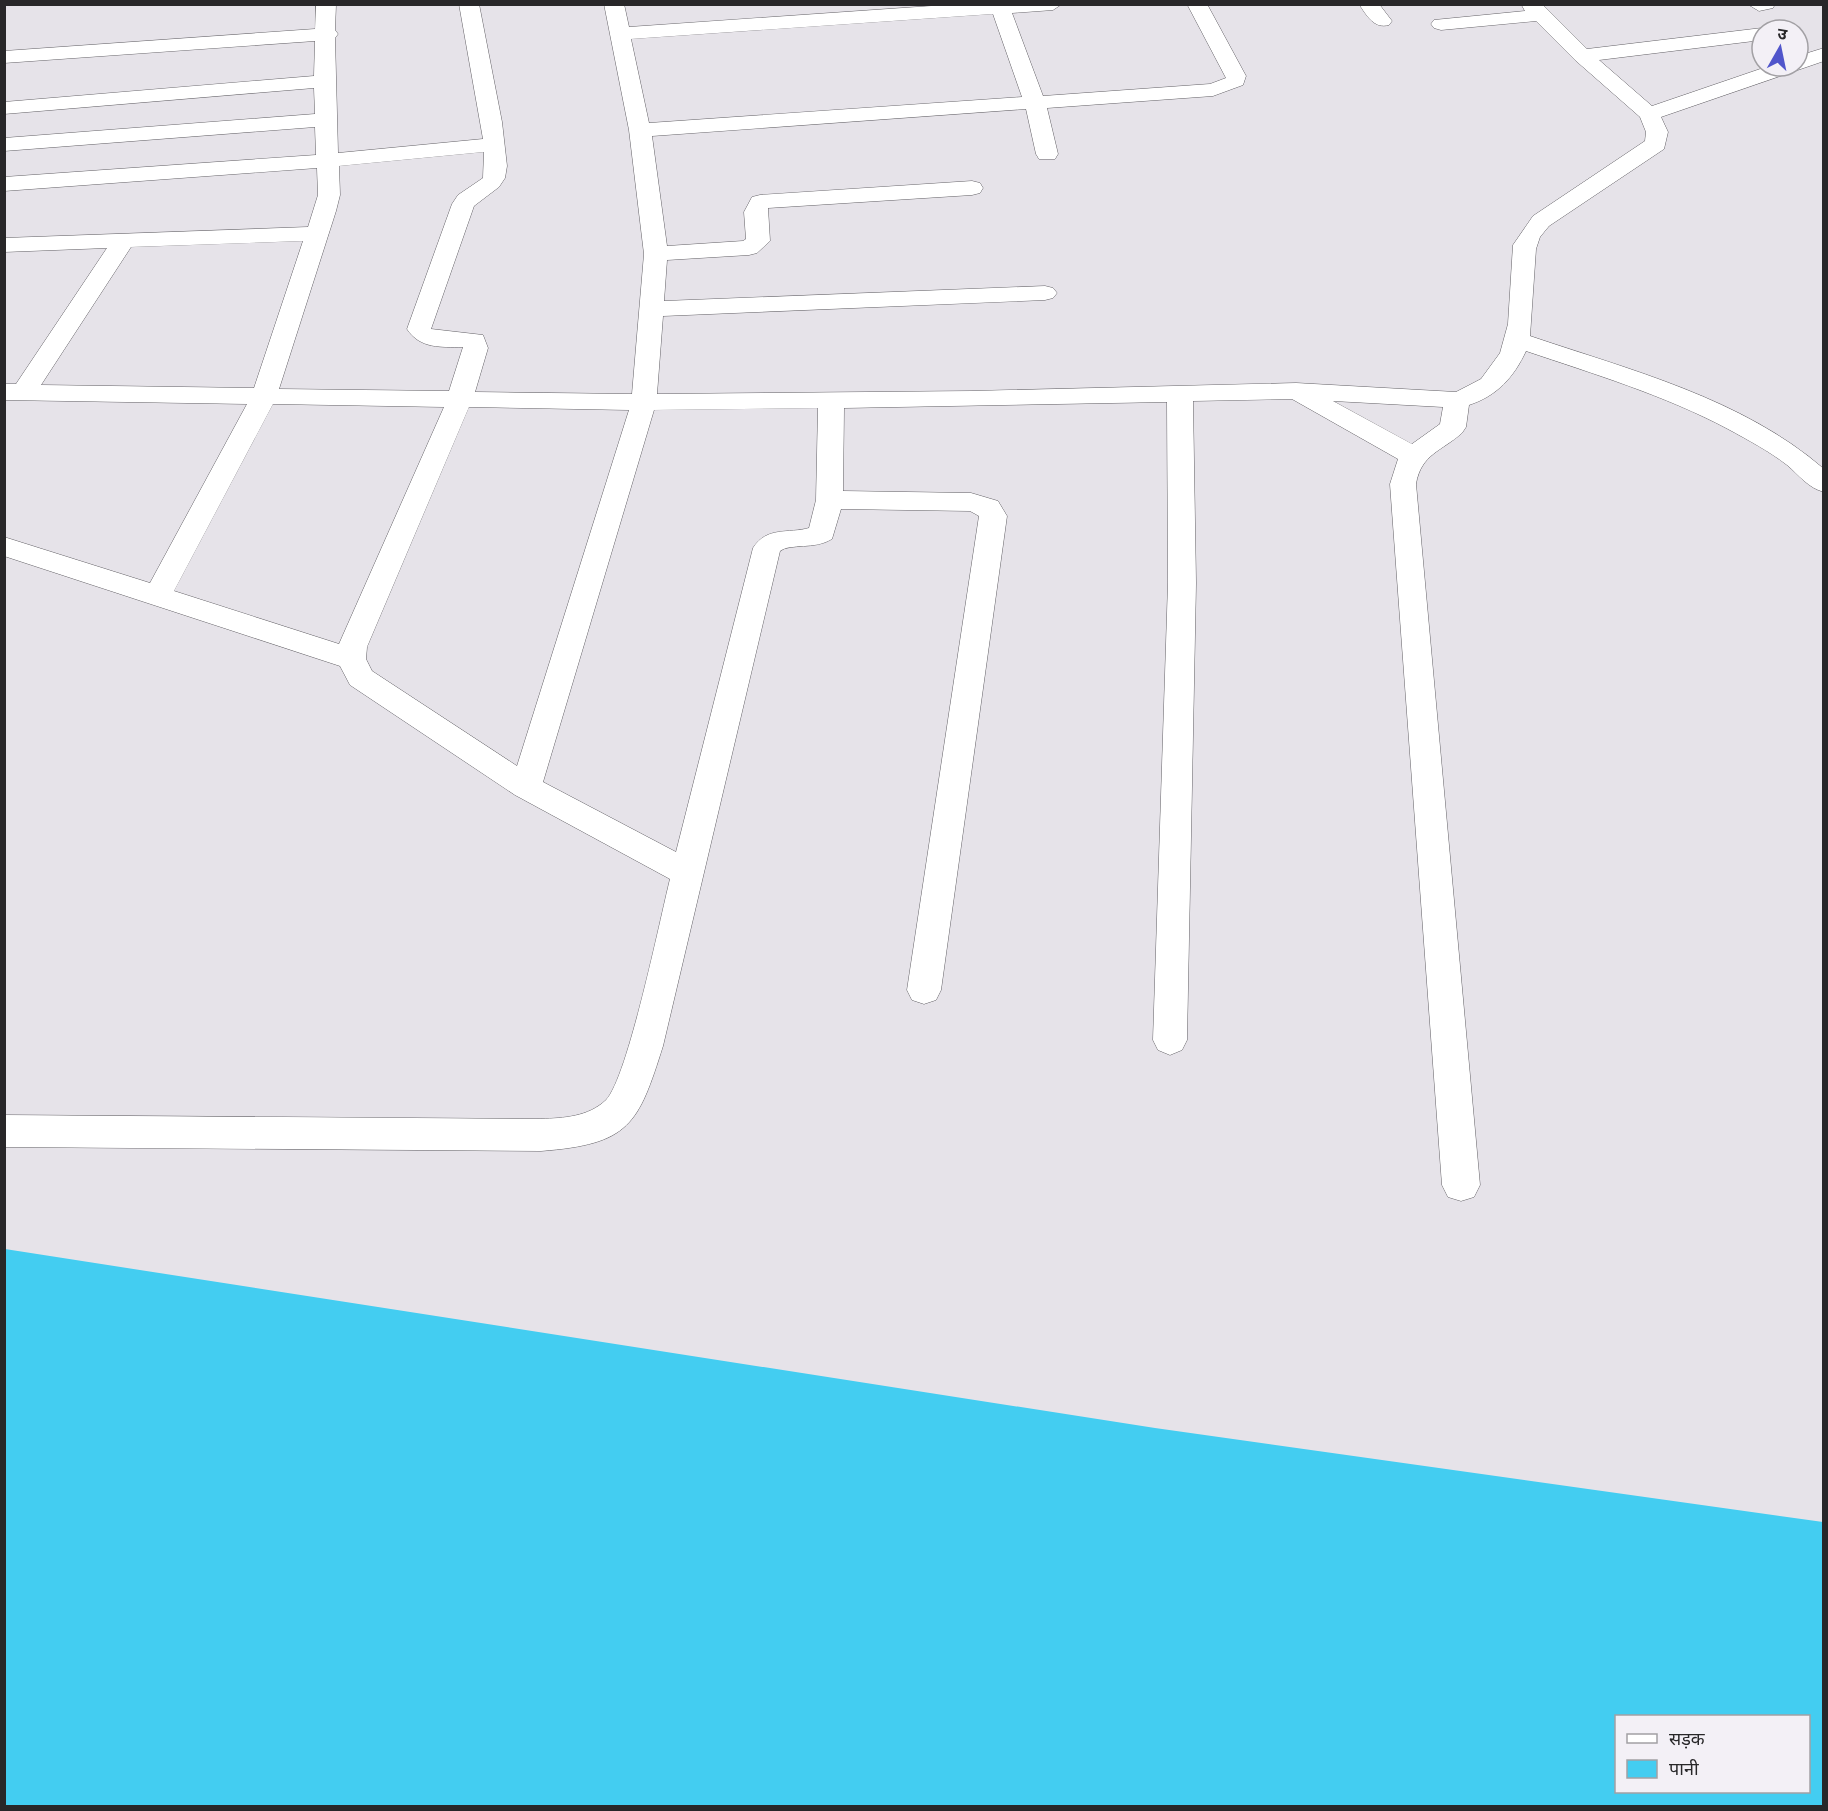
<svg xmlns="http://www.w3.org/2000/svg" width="1828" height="1811" viewBox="0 0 1828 1811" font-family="'Times New Roman','Noto Sans Devanagari',serif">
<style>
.water{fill:#43cdf1;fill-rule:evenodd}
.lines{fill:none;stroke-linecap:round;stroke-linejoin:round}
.minor-casing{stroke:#636166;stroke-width:1}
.minor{fill:#fff;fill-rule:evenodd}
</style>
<rect width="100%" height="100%" fill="#e6e3e9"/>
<path class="water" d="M5,1249L1155,1428L1823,1522V1806H5ZM1616,1716H1808V1792H1616Z"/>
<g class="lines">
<g class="minor-casing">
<path id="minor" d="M316,4H336L335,30L338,34L335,38L338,153L483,139L459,4H479L502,122L507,166L505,178L499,187L474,206L431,329L483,335L488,348L475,392L632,394L644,254L629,130L604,4H624L629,27L960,4H1062L1053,10L1012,13L1043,96L1210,84L1226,78L1187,4H1207L1246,76L1243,85L1213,96L1047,108L1058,154L1055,159H1039L1036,154L1026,109L652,136L667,246L743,241L746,239L744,212L752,197L760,195L972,181L980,183L983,188L980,193L972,195L768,208L770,241L757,253L749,255L667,260L664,301L1045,286L1053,288L1057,293L1053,298L1045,300L663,316L657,394L972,391L1296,383L1456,392L1481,379L1500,353L1508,324L1513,245L1533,216L1645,141L1646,132L1640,117L1575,60L1536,21L1441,30L1434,28L1431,24L1434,20L1525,11L1521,4H1542L1587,49L1762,28L1769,30H1762V40L1599,60L1652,106L1769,66H1798V56L1824,48V61L1661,117L1668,132L1664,149L1549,226L1540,237L1536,249L1530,336C1630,370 1742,398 1824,469V492C1808,488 1799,475 1787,465C1769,451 1748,440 1728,429C1664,395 1594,374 1526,351C1514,377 1497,396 1469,405L1466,427L1462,433C1442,451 1421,454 1416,484L1480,1185L1474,1197L1461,1201L1448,1197L1442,1185L1390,484L1398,459L1292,399L1193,401L1196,583L1187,1040L1182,1050L1170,1055L1158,1050L1153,1040L1168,583L1167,402L844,408L843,491L971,493L998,501L1007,516L941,990L936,1000L924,1004L912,1000L907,990L979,516L970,511L841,509L832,539C815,550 790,543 780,551L663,1046C638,1125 630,1144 541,1151L4,1147V1115L541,1119C564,1118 588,1117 606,1100C628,1077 660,919 670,879L515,795L350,685L340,666L4,556V537L150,583L247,404L4,400V384H16L107,248L4,252V238L308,227L318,195L317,168L4,191V177L316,155L315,127L4,151V138L315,114L314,88L4,114V102L314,76L315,41L4,63V51L315,29ZM993,14L1022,97L649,123L631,39ZM484,152L483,178L458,195L452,204L407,329C420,349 441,347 463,347L449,391L279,389L336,211L340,195L339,166ZM303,241L254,388L41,385L131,247ZM1333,401L1443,407L1440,424L1412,444ZM273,404L444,407L339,644L174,591ZM469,407L629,410L517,766L372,671L366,659L367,647ZM818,408L816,500L809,528C788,534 767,526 753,548L676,852L543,782L654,410Z
M1359,4H1379L1392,21L1389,25C1374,29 1367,16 1359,4Z
M1775,4L1773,8L1759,11L1749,5Z"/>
</g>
<use href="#minor" class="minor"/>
</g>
<rect width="1828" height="1811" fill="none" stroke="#282729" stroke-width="12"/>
<rect x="1615" y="1715" width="195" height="78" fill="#f3f0f6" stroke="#a2a0a4" stroke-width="1.5"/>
<rect x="1627" y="1734" width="30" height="9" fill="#ffffff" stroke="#a2a0a4" stroke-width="1.5"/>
<text x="1669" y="1745" font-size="18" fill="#282729">सड़क</text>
<rect x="1627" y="1760" width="30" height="18" fill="#43cdf1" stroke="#a2a0a4" stroke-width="1.5"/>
<text x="1669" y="1775" font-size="18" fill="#282729">पानी</text>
<g transform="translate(1780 48) rotate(9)"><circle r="28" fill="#f3f0f6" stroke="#a2a0a4" stroke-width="1.5"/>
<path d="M0-4.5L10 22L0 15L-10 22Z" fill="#5055cb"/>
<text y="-9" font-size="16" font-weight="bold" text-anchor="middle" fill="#282729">उ</text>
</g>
</svg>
